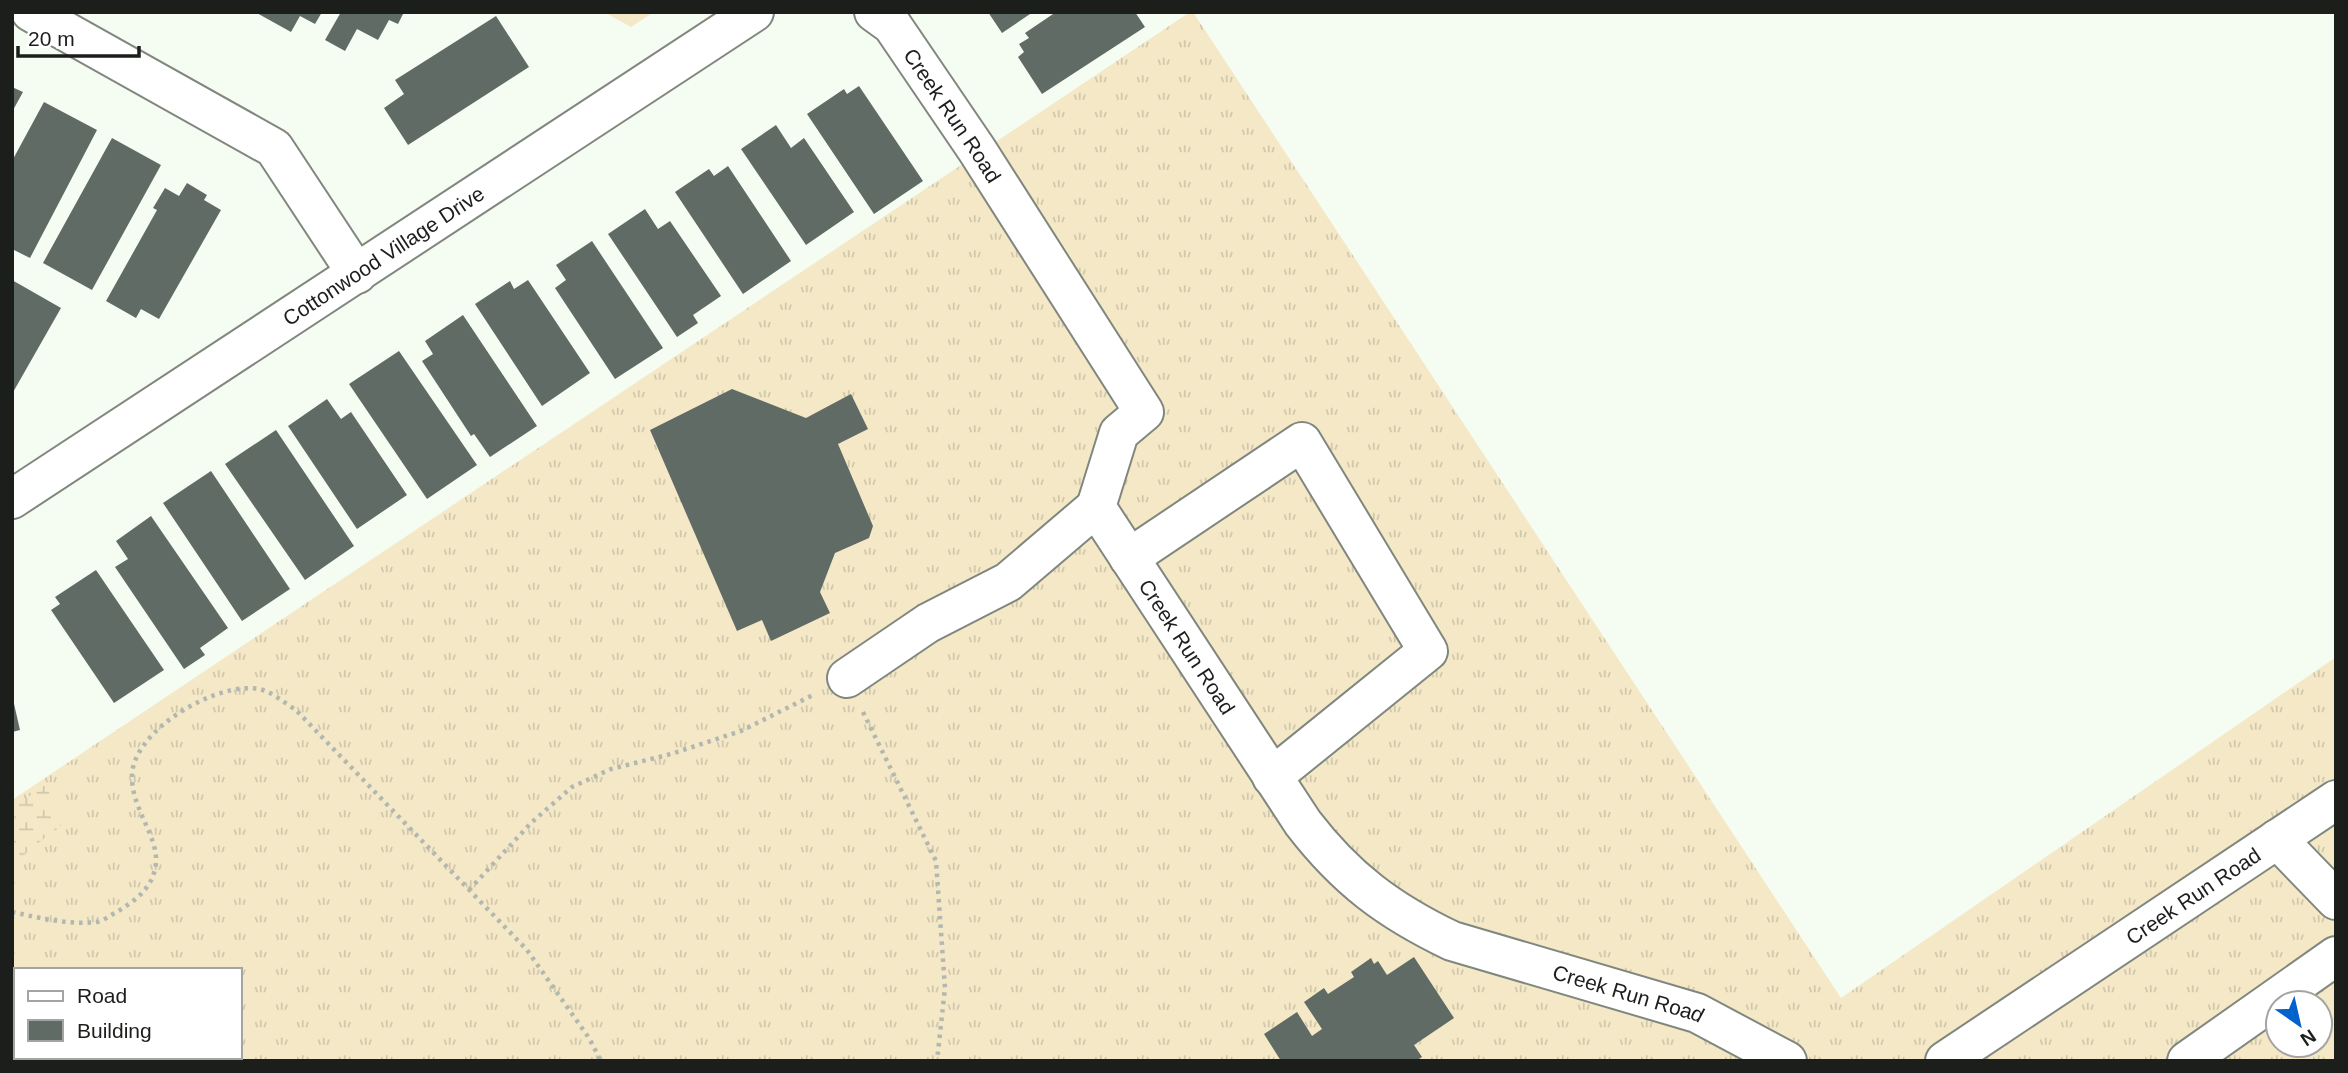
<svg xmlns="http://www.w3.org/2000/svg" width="2348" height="1073" viewBox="0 0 2348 1073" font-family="Helvetica,sans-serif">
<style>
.grass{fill:url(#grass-tufts);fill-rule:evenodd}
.wetland{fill:url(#wetland-marsh)}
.building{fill:#606b65}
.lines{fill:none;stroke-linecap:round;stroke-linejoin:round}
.minor-casing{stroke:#80877e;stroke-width:42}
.path{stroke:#b2b8b0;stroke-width:4.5;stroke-dasharray:3.5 5;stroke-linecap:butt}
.minor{stroke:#fff;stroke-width:38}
.labels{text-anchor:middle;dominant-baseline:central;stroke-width:5;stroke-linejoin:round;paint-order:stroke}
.street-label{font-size:21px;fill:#1b1e1a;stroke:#fff}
</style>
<defs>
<pattern id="grass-tufts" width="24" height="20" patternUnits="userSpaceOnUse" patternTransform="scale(1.75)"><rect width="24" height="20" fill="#f4e8c7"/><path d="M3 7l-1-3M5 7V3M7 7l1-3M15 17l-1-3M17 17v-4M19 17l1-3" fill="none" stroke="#d1c7aa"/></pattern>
<pattern id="wetland-marsh" width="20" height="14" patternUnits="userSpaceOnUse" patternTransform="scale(1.75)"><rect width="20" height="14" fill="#f4e8c7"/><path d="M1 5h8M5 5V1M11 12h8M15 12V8" fill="none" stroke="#d1c7aa"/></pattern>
</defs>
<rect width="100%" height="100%" fill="#f5fcf2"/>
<path class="grass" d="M604,12H654L631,27Z
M1190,12H1193L1841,998L2336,657V1061H12V800ZM16,970H240V1057H16ZM2278,1003H2320V1045H2278Z"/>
<path class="wetland" d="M45,785L52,798L61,826L30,849L12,868V808Z"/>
<path class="building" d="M255,12H322L315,24L300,16L291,32Z
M341,12H404L398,24L389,20L378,40L357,29L345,51L325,40Z
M988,12H1033L1002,33Z
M1056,12H1135L1145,27L1042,94L1018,57L1024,52L1019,44L1029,38L1025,33Z
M496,16L529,67L408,145L384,108L404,94L395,80Z
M859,86L923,181L874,214L807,114L844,89L847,94Z
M12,87L23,92L12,112Z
M44,102L97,130L30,258L12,249V161Z
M776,125L791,148L804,138L854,212L806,245L741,149Z
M112,138L161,165L92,290L43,263Z
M728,166L791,261L743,294L675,192L709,169L714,176Z
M187,183L207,195L204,200L221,210L159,319L141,309L136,318L106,301L157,210L153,208L165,188L179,196Z
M645,209L658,229L670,221L721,296L693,315L698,323L677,337L608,234Z
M592,241L663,348L615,379L555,288L566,280L556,265Z
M12,280L61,308L12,394Z
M528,280L590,373L542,406L475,304L510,281L514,289Z
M463,315L537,426L490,457L474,434L471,436L422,361L433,354L425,341Z
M399,351L477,465L427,499L349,384Z
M732,389L806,418L851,394L868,429L838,444L873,526L869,538L835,553L820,592L830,613L771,641L762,620L737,631L650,430Z
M327,399L341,419L351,412L407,495L357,529L288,426Z
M276,430L354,546L305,580L225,464Z
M211,471L290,589L242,621L163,503Z
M151,516L228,628L200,648L205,655L184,669L115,567L128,559L116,541Z
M96,570L164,670L114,703L51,610L60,604L55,597Z
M12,695L20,730L12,732Z
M1414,957L1454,1018L1414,1045L1422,1057L1416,1061H1281L1264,1034L1297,1012L1312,1036L1322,1029L1304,1002L1324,988L1328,994L1354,977L1351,972L1371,958L1374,964L1378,961L1387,975Z"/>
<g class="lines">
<defs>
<g id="minor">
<path d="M31,12L274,148L357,274"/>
<path id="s1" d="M874,12L892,25L977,150L1144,412L1119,433L1096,507L1303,823C1346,879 1389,911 1452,941L1697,1013L1787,1061"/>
<path id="s2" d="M12,499L754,12"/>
<path d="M1129,558L1302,442L1428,651L1272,777"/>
<path d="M847,678L928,623L1008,582L1096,507"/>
<path d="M2277,839L2336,900"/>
<path id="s3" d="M1945,1061L2336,800"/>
<path d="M2187,1061L2336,956"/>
</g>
</defs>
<use href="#minor" class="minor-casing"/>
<path class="path" d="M863,712L936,861L945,988L937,1061
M469,890L531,823L572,787L611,769L671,754L741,731L813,695
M12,912C40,918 68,925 97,922C103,921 109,916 115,913C135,901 155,887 156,861C157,834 131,808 132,775C134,729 218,681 259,689C271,691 286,704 296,710L527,950L589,1038L601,1061"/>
<use href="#minor" class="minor"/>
</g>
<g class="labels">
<g class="street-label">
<text stroke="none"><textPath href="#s1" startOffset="131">Creek Run Road</textPath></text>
<text stroke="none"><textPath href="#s2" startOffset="444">Cottonwood Village Drive</textPath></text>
<text stroke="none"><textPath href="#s1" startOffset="761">Creek Run Road</textPath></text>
<text stroke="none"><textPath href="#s3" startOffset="298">Creek Run Road</textPath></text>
<text stroke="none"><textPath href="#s1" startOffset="1348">Creek Run Road</textPath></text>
</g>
</g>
<rect width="2348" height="1073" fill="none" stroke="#1b1e1a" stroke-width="28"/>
<rect x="14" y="968" width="228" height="91" fill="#ffffff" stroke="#a4a5a3" stroke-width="2"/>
<rect x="28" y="991" width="35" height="10" fill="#ffffff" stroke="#a4a5a3" stroke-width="2"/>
<text x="77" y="1003" font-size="21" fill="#1b1e1a">Road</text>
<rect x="28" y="1020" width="35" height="21" fill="#606b65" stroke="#a4a5a3" stroke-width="2"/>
<text x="77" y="1038" font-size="21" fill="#1b1e1a">Building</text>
<g transform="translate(2299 1024) rotate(146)"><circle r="33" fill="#ffffff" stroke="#a4a5a3" stroke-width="2"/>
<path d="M0-5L12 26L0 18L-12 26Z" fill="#0062ca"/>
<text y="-10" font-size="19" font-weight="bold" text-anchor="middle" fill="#1b1e1a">N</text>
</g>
<path d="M18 46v10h121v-10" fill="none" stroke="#1b1e1a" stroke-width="3.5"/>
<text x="28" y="46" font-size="21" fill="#1b1e1a" stroke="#ffffff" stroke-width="5" paint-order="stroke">20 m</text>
</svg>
